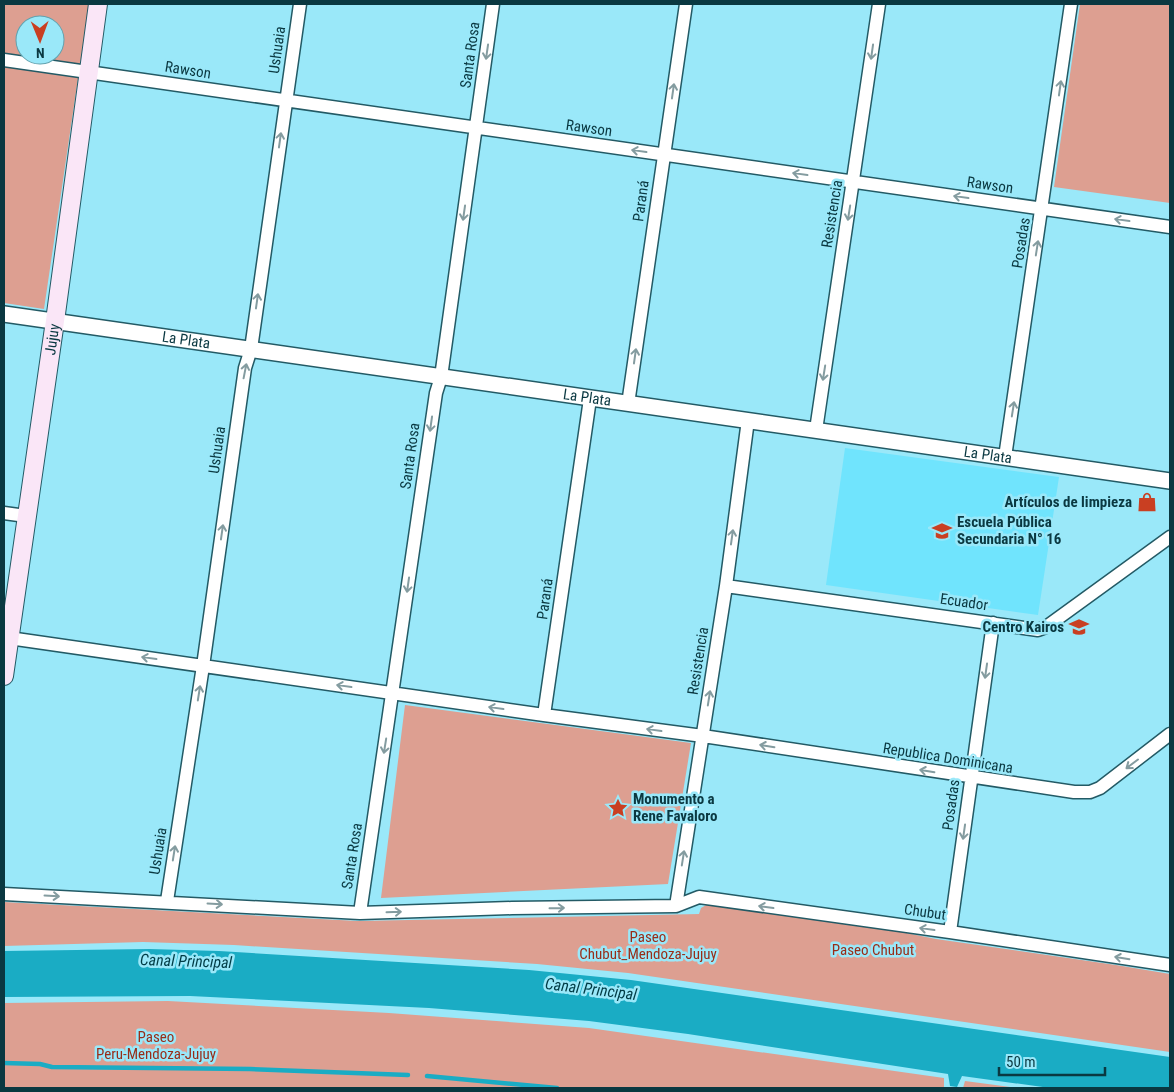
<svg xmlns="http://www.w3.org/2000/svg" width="1174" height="1092" viewBox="0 0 1174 1092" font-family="'Roboto Condensed',sans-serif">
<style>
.built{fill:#70e4fd}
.green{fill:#dd9f91;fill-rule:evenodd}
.water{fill:#1aacc4}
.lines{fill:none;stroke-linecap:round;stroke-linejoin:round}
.stream{stroke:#1aacc4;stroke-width:4.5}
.minor-casing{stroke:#235a65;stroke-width:15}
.tertiary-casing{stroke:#235a65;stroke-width:18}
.secondary-casing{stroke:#235a65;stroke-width:20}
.minor{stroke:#fff;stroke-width:12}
.tertiary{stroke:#fff;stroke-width:15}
.secondary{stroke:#fae6f7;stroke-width:18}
.oneway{stroke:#849ca0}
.labels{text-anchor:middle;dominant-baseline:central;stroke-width:5;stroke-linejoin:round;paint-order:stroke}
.street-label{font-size:15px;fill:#0a3841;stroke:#9ae8f9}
.poi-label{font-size:15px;font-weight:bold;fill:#0a3841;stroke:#9ae8f9;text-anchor:end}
.park-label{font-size:15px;fill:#982d18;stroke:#9ae8f9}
.water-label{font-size:16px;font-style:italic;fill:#003b45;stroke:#9ae8f9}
</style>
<rect width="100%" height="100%" fill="#9ae8f9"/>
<path class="built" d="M845,448L1059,477L1038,615L826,585Z"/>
<path class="green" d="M4,4H89L44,309L4,303ZM25,25H55V55H25Z
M1080,4H1170V203L1054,187Z
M405,705L691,743L668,884L381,898Z
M4,902L358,921L699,914L701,908L708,904L821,921L877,927L936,939L1116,965L1170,974V1052L628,973L537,964L234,945L143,942L4,946Z
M168,1001L389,1013L589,1028L944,1078V1088H4V1003Z
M965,1081L1018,1088H963Z"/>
<path class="water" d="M149,949L219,951L529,970L631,980L1170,1057V1088H1050L962,1076L957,1087L950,1086L948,1074L688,1034L589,1021L429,1008L190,996L4,997V951Z"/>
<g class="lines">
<path class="stream" d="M4,1063L40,1064L52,1067L250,1069L408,1075
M427,1076L557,1088"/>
<defs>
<path id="minor" d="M4,60L1170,227
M628,404L686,4
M816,430L879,4
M1005,457L1071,4
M4,513L26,516
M726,586L1038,630L1046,627L1170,537
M9,638L544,715L703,736L1074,792H1090L1100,788L1170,734
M544,715L590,399
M4,894L360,913L512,908L676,906L699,897L950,932L1170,965
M167,901L203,666L245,368L251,349L300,4
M676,906L726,586L748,420
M360,913L436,393L441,377L493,4
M950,932L993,623"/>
<g id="tertiary">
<path id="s1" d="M4,314L1170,481"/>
</g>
<g id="secondary">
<path id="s2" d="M4,676L55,321L98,4"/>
</g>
</defs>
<use href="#minor" class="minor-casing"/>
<use href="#tertiary" class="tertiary-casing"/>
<use href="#secondary" class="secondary-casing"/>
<use href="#minor" class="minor"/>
<use href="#tertiary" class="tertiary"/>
<use href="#secondary" class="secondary"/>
</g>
<defs><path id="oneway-shaft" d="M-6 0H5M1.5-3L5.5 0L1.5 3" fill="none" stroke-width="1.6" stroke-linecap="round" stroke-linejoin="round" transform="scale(1.25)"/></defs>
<g class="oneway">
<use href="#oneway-shaft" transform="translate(487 52) rotate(98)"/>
<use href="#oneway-shaft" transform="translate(872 52) rotate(98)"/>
<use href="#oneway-shaft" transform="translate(1060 88) rotate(-82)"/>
<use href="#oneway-shaft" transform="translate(673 91) rotate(-82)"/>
<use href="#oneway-shaft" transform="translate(280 140) rotate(-82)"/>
<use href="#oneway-shaft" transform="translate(639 151) rotate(-172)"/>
<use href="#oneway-shaft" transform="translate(800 174) rotate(-172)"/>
<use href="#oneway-shaft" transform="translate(961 197) rotate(-172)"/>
<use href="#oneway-shaft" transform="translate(464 213) rotate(98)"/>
<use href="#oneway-shaft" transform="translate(849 213) rotate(99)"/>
<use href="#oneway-shaft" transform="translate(1122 220) rotate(-172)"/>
<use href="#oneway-shaft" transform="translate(1037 248) rotate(-81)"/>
<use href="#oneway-shaft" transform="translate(257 301) rotate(-82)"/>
<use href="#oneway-shaft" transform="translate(635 356) rotate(-82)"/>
<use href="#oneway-shaft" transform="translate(245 371) rotate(-79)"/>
<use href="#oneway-shaft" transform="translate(824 373) rotate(99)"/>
<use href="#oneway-shaft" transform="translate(1013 409) rotate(-81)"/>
<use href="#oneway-shaft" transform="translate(431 424) rotate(98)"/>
<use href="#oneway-shaft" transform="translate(222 532) rotate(-82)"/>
<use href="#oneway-shaft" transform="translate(732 537) rotate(-82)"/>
<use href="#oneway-shaft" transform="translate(408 585) rotate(98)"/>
<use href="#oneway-shaft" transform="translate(149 658) rotate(-172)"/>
<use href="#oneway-shaft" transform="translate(986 671) rotate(98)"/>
<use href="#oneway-shaft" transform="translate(344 686) rotate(-172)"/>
<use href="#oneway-shaft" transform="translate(199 693) rotate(-81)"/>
<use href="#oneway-shaft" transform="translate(709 698) rotate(-81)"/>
<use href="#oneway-shaft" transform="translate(496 708) rotate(-172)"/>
<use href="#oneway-shaft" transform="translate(654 730) rotate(-172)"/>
<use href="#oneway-shaft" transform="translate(385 746) rotate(99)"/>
<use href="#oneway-shaft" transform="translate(767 746) rotate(-171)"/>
<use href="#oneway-shaft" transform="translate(1132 764) rotate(143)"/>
<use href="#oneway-shaft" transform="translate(927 771) rotate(-171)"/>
<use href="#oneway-shaft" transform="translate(964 832) rotate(98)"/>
<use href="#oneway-shaft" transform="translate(174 853) rotate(-81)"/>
<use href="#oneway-shaft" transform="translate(683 858) rotate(-81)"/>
<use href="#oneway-shaft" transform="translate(52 896) rotate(3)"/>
<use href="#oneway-shaft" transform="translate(215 904) rotate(3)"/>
<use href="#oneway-shaft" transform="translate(766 907) rotate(-172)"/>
<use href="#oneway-shaft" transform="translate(557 908) rotate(-1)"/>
<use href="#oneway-shaft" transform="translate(394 912) rotate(-2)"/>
<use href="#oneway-shaft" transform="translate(927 929) rotate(-172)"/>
<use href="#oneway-shaft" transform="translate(1122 958) rotate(-171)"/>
</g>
<defs>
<symbol id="shop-bare" viewBox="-9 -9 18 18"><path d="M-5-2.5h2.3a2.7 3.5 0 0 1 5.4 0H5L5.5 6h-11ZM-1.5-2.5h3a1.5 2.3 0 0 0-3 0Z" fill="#c93f22" stroke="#9ae8f9" stroke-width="2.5" paint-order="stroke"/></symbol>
<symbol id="school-bare" viewBox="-9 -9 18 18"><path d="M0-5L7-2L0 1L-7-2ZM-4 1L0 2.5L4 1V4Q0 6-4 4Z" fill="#c93f22" stroke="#9ae8f9" stroke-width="2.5" paint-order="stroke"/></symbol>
<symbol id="university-bare" viewBox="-9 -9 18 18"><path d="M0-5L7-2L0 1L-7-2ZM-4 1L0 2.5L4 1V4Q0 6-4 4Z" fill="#c93f22" stroke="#9ae8f9" stroke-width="2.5" paint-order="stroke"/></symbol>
<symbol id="sight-bare" viewBox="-9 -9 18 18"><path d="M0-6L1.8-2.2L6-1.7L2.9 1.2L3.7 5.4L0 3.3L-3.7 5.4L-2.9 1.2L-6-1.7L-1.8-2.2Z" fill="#c93f22" stroke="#9ae8f9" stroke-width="2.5" paint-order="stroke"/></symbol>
</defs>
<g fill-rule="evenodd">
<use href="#shop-bare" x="1133" y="488" width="28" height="28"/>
<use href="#school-bare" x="928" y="517" width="28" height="28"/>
<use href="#university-bare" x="1065" y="613" width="28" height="28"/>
<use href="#sight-bare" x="604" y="794" width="28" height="28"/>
</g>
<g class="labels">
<g class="street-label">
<text transform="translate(277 50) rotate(-82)">Ushuaia</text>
<text transform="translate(470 55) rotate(-82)">Santa Rosa</text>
<text transform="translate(188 70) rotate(9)">Rawson</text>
<text transform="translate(589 128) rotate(8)">Rawson</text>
<text transform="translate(990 185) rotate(8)">Rawson</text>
<text transform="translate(641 201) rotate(-82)">Paraná</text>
<text transform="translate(832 214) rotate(-81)">Resistencia</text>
<text transform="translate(1021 243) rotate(-81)">Posadas</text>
<text stroke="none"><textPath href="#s2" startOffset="340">Jujuy</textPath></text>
<text stroke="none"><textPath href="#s1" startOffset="184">La Plata</textPath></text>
<text stroke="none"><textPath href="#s1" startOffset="589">La Plata</textPath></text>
<text transform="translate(217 450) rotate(-82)">Ushuaia</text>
<text stroke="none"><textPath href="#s1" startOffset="994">La Plata</textPath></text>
<text transform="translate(410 456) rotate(-82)">Santa Rosa</text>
<text transform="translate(545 599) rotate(-82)">Paraná</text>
<text transform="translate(964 602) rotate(8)">Ecuador</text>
<text transform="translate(698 661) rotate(-81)">Resistencia</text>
<text transform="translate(948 758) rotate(9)">Republica Dominicana</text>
<text transform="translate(951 805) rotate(-82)">Posadas</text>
<text transform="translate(158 851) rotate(-81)">Ushuaia</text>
<text transform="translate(352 856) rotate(-81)">Santa Rosa</text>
<text transform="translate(925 912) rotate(8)">Chubut</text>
</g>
<g class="poi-label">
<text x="1132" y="502">Artículos de limpieza</text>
<text x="957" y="522" text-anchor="start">Escuela Pública<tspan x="957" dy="17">Secundaria N° 16</tspan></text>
<text x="1064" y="627">Centro Kairos</text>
<text x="633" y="799" text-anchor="start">Monumento a<tspan x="633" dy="17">Rene Favaloro</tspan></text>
</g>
<g class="park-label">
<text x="648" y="937">Paseo<tspan x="648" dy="17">Chubut_Mendoza-Jujuy</tspan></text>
<text x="873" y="950">Paseo Chubut</text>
<text x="156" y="1037">Paseo<tspan x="156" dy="17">Peru-Mendoza-Jujuy</tspan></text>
</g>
<g class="water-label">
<text transform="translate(186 961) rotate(2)">Canal Principal</text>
<text transform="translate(591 989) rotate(7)">Canal Principal</text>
</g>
</g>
<rect width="1174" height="1092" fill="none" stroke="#0a3841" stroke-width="10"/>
<g transform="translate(40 40) rotate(179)"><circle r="24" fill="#9ae8f9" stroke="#60a2af"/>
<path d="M0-4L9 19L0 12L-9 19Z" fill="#c93f22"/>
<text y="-8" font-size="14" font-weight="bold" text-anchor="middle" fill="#0a3841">N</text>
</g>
<path d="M999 1067v8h106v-8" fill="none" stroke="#0a3841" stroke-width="2.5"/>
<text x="1006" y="1067" font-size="15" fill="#0a3841" stroke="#9ae8f9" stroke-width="4" paint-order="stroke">50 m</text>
</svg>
